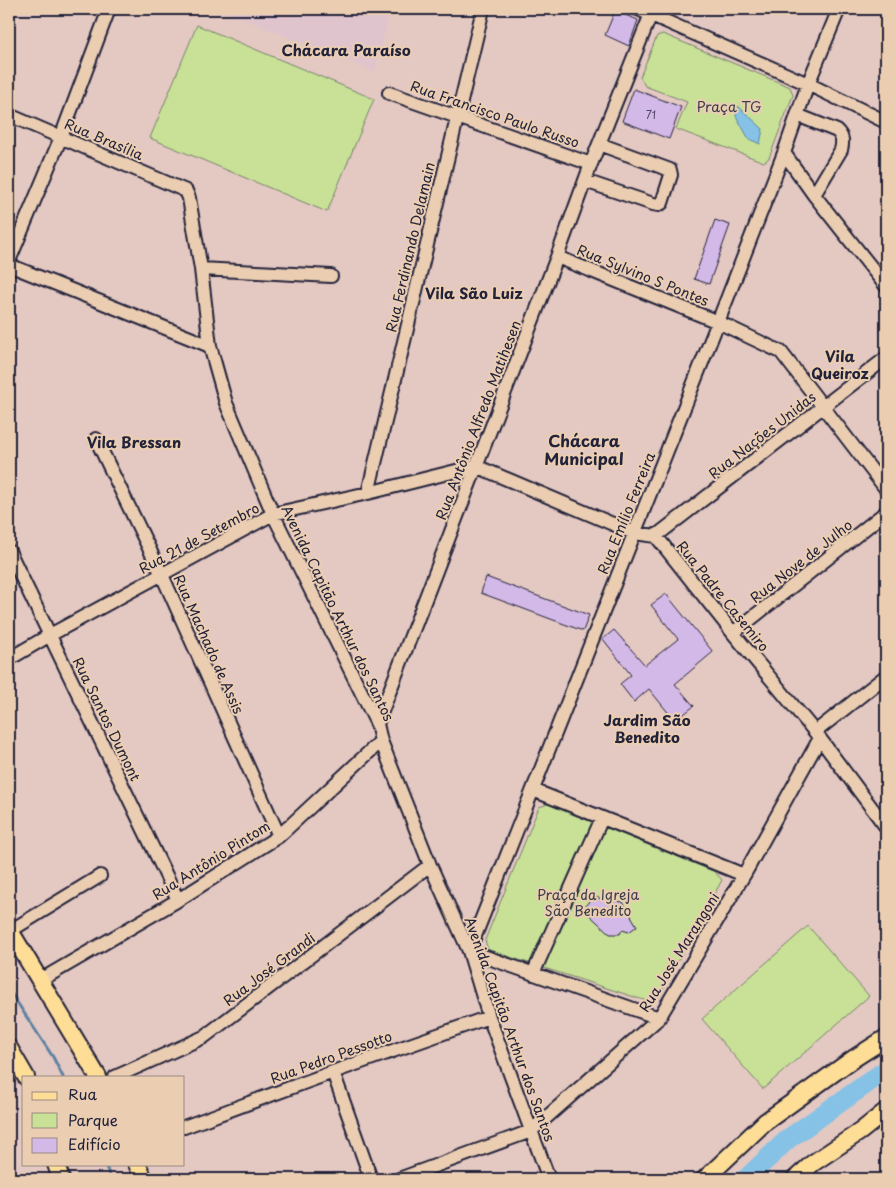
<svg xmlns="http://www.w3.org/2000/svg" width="895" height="1188" viewBox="0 0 895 1188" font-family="'Playpen Sans',sans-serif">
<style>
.built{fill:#dfc4cd}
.green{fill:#c8e197;stroke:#758269}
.water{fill:#86c2e6;stroke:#5e82a2}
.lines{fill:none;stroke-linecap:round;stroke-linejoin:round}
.stream{stroke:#5e82a2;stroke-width:3}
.river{stroke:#86c2e6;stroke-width:20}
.building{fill:#d3b9e8;stroke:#22223b}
.minor-casing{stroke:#22223b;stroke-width:16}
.major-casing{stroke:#22223b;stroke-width:20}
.minor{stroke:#ebceb2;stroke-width:12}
.major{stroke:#fedd96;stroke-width:16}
.labels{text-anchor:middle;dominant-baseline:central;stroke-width:4;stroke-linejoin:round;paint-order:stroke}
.number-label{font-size:11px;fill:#4e4866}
.park-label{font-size:14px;fill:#3b3f49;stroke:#ebceb2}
.street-label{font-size:14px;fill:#22223b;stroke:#ebceb2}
.neighbourhood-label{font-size:15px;font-weight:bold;fill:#22223b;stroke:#ebceb2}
.quarter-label{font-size:16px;font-weight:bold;fill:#22223b;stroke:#ebceb2}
</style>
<rect width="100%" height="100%" fill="#e4c8c2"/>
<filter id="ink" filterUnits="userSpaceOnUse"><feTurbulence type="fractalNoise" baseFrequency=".02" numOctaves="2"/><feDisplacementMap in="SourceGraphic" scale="10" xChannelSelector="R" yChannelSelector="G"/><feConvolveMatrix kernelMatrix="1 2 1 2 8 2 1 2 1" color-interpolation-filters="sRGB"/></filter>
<g filter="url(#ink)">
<path class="built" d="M220,9H391L374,72Z"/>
<path class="green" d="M197,25L374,99L327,212L150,138Z
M663,34L790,87L793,95L769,158L764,162L676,129L687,102L645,86L640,77L657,36Z
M548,804L715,872L722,880L659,996L650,1002L488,950L485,940L539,807Z
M808,926L869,996L763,1089L702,1019Z"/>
<path class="water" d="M738,106L763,129L760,144L749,139L736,116Z"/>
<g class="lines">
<path class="stream" d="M9,990L53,1057L63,1077
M105,1164L111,1179"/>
<path class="river" d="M746,1179L788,1139L886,1070"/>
</g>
<path class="building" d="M615,11L638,20L629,46L605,35Z
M634,89L681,107L669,139L622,121Z
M715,220L730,225L709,284L694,279Z
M486,577L589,615L583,631L481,593Z
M666,594L713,652L675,684L694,706L675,721L649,689L634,702L620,684L631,675L603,639L614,630L645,665L678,639L651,605Z
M592,897L623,902L637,926L629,932L622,930L620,934H610L583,909Z"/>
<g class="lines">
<defs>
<path id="minor" d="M638,9L808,84L886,122
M389,93L591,164
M9,115L186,191L189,198L201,269L210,346L226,403L273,514L377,724L381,741L430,865L469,951L489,1017L549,1179
M797,115L837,131C843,137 843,142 841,150L814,195
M784,153L814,195L886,286
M585,181L653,204L658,205L662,203L671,175L670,170L599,144
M557,257L718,322L781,352L886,489
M9,261L61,137L109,9
M9,265L210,346
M201,269L331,276
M96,439L162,575L279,836
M368,493L483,9
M656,536L886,358
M9,551L178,900
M733,633L886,512
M9,659L50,635L273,514L368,493L476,466L634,533L656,536L733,633L815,732L886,827
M377,724L557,257L591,164L653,9
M815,732L886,676
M533,790L744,875
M10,931L100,876
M533,974L602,818
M39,981L178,900L279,836L381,741
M659,1018L469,951L718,322L784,153L808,84L839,9
M333,1072L371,1179
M115,1077L204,1037L430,865
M184,1127L333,1072L489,1017
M399,1179L531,1131L659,1018L744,875L820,738"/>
<path id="major" d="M9,929L98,1077
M9,1048L26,1077
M56,1164L61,1179
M137,1164L144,1179
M705,1179L765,1122L853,1059L886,1038
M795,1179L813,1163L861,1131L886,1111"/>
</defs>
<use href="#minor" class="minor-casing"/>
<use href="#major" class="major-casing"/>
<use href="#minor" class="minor"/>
<use href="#major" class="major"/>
</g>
</g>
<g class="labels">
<g class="number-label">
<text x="651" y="114">71</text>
</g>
<g class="park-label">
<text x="729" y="106">Praça TG</text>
<text x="588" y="894">Praça da Igreja<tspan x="588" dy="16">São Benedito</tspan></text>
</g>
<g class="street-label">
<text transform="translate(495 114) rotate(19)">Rua Francisco Paulo Russo</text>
<text transform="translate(104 139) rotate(23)">Rua Brasília</text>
<text transform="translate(410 247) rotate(-77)">Rua Ferdinando Delamain</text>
<text transform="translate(643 275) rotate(22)">Rua Sylvino S Pontes</text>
<text transform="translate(478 420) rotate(-69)">Rua Antônio Alfredo Matihesen</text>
<text transform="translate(762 435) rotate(-38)">Rua Nações Unidas</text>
<text transform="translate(626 513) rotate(-68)">Rua Emílio Ferreira</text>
<text transform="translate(199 538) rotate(-28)">Rua 21 de Setembro</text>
<text transform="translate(801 561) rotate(-38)">Rua Nove de Julho</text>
<text transform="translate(723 596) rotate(51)">Rua Padre Casemiro</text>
<text transform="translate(338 613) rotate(64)">Avenida Capitão Arthur dos Santos</text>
<text transform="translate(209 644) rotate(66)">Rua Machado de Assis</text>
<text transform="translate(107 719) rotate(64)">Rua Santos Dumont</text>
<text transform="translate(211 860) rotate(-32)">Rua Antônio Pintom</text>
<text transform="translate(679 952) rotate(-58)">Rua José Marangoni</text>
<text transform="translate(269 969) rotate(-37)">Rua José Grandi</text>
<text transform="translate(510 1029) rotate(70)">Avenida Capitão Arthur dos Santos</text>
<text transform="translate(331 1057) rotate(-20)">Rua Pedro Pessotto</text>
</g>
<g class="neighbourhood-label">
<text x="346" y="49">Chácara Paraíso</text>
<text x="474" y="292">Vila São Luiz</text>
<text x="840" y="355">Vila<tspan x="840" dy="17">Queiroz</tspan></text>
<text x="134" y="441">Vila Bressan</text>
<text x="647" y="719">Jardim São<tspan x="647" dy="17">Benedito</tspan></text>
</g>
<g class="quarter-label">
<text x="584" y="440">Chácara<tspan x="584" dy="18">Municipal</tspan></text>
</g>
</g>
<rect width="895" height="1188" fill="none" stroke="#ebceb2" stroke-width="30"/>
<rect x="15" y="15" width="865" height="1158" fill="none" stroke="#22223b" stroke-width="2" filter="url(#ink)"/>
<rect x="22" y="1076" width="162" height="90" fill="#ebceb2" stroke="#9b8982"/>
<rect x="32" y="1092" width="25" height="8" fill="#fedd96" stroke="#9b8982"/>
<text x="68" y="1100" font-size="15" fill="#22223b">Rua</text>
<rect x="32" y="1113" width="25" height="15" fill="#c8e197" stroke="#9b8982"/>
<text x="68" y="1126" font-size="15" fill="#22223b">Parque</text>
<rect x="32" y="1138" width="25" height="15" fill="#d3b9e8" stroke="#9b8982"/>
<text x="68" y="1150" font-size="15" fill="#22223b">Edifício</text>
</svg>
